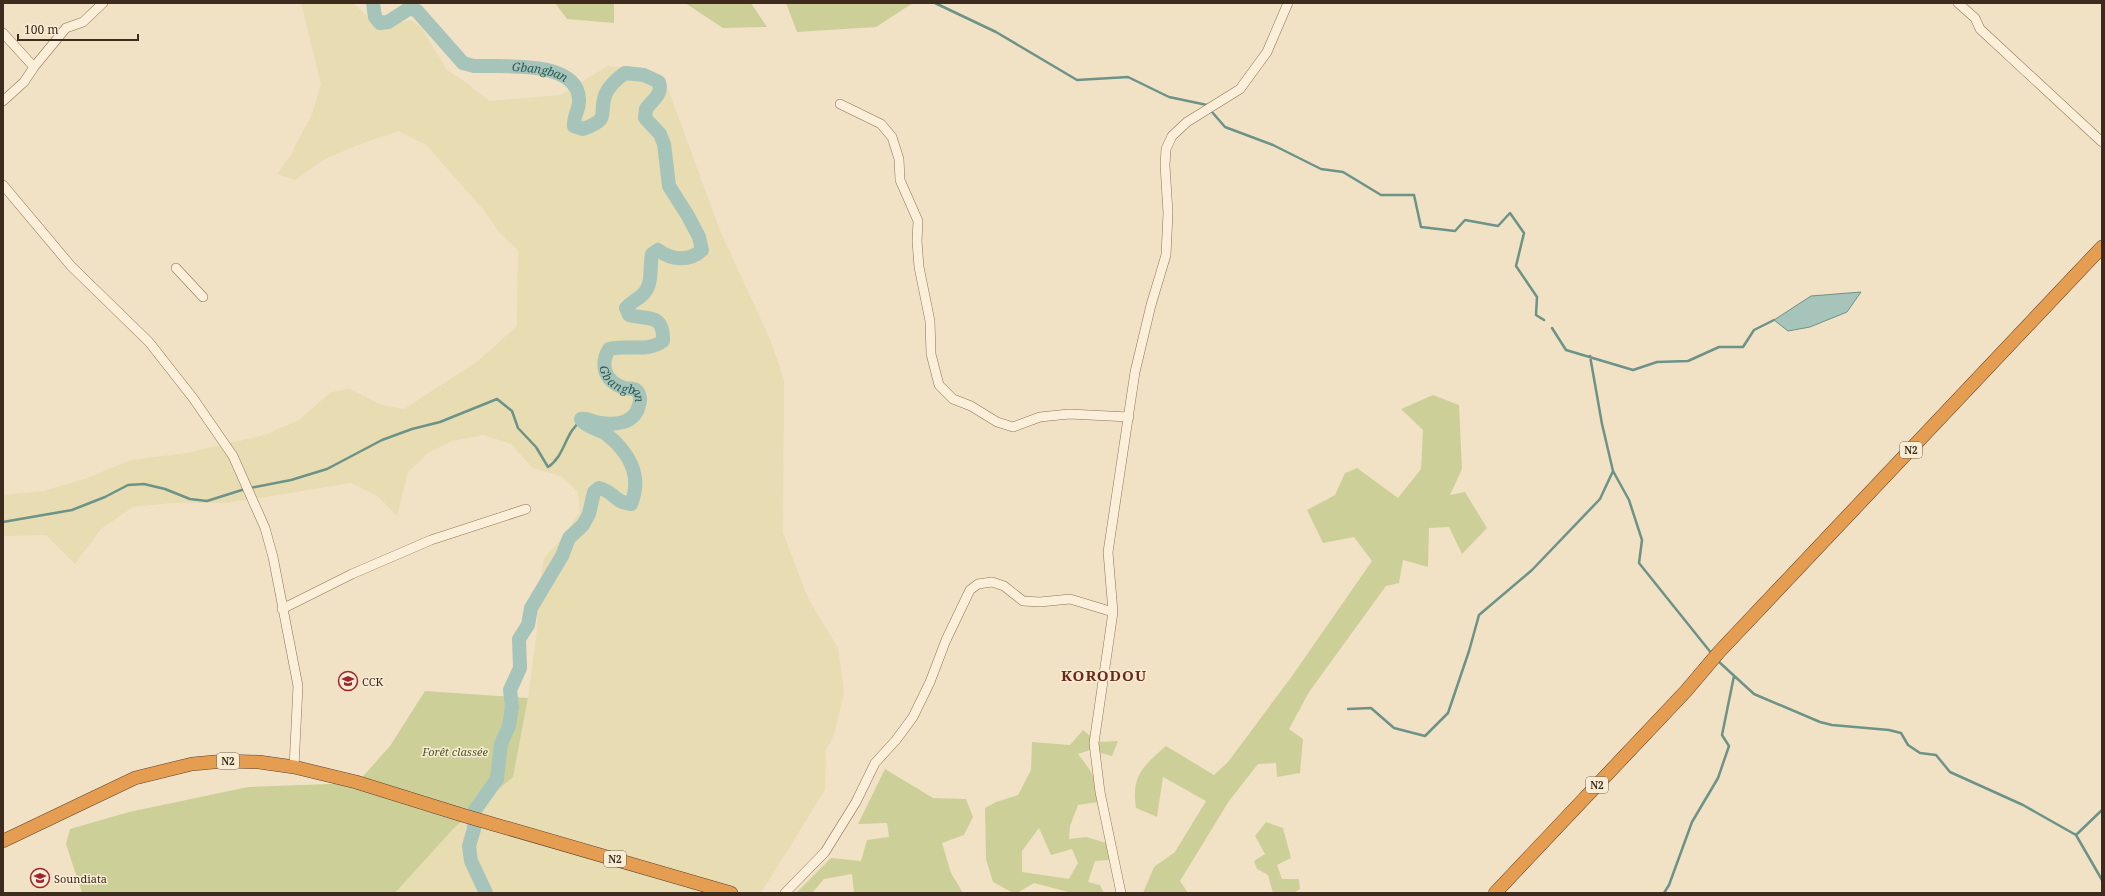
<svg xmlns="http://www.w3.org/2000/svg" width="2105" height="896" viewBox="0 0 2105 896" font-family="'Noto Serif',serif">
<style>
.farmland{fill:#e7dcb2}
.green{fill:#ccd098;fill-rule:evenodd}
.water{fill:#a7c4ba;stroke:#6c9388}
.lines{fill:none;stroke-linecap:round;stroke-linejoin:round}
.stream{stroke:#6c9388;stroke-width:2.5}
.river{stroke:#a7c4ba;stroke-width:14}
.minor-casing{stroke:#8d7359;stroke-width:10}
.highway-casing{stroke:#5b412e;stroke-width:14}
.minor{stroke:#fbefd9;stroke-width:9}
.highway{stroke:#e59d51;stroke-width:13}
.labels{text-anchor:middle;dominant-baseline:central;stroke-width:3;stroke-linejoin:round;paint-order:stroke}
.shield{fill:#f8ecd5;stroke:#756655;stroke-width:1}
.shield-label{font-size:10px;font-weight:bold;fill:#3d2c1e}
.poi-label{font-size:11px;fill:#3d2c1e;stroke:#f8ecd5;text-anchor:start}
.park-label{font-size:11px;font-style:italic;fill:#4f5a24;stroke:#f8ecd5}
.water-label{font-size:12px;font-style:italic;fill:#2d5d58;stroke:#f8ecd5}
.district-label{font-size:15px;font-weight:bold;letter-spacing:1px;fill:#6c281b;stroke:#f8ecd5}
</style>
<rect width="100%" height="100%" fill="#f1e2c5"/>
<path class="farmland" d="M301,3H353L376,24L386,26L411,20L421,27L447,70L467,83L489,101L560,95L608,66L644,69L665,81L721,233L770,339L784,380L783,533L808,598L838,648L844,693L834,735L826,751L825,790L761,893H395L454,828L513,777L528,698L537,630L538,594L544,558L564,536L580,511L578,492L561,476L533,468L511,444L483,435L452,441L428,453L408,472L397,516L379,497L351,483L227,503H173L133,507L101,529L75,564L46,535L3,536V495L43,491L85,479L131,460L186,453L265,435L299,420L331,392L349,389L382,405L404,409L478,361L517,326L518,250L499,232L482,208L426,145L399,131L358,145L325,159L295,180L277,174L290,156L312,114L321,84Z"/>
<path class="green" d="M555,3H614V23L567,19Z
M685,3H751L767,27L723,28Z
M786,3H913L876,27L797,32Z
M1433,395L1459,405L1462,469L1450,495L1465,492L1487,528L1462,554L1449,527L1429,528L1428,567L1403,560L1399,583L1386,586L1309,692L1289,729L1303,739L1300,773L1277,777L1276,763L1258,764L1229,801L1180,881L1188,893H1143L1154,867L1175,852L1206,801L1163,777L1157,817L1136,808C1131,776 1143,766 1166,746L1214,775L1228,762L1292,676L1372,561L1354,537L1323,543L1307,510L1335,495L1345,473L1357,468L1398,498L1421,469L1423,430L1401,409Z
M425,691L528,698L513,777L454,828L395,893H82L66,844L70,829L129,812L248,787L357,783L390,746Z
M1083,730L1098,742L1118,741L1112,756L1090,750L1078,754C1089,768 1101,783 1098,802L1078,805L1070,826L1069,839L1086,837L1110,844L1109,860L1095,861L1088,882L1100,885L1104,893H1072L1034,883L1017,893H1013L993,882L986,859L985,808L996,802L1018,795L1031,770L1032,742L1070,745ZM1039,828L1051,855L1072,849L1078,863L1069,879L1022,872V851Z
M885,769L933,798L966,799L973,817L964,835L942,843L951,873L963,893H854L852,874L824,879L812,893H796L831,858L861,861L867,840L889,837L887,823L858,824Z
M1266,822L1283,828L1291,858L1277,865L1282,879H1299L1300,889L1294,893H1273L1268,875L1257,869L1254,861L1265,854L1255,836Z"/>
<path class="water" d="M1861,292L1847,312L1810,327L1788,331L1774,320L1811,296Z"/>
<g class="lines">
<path class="stream" d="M935,3L996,32L1077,80L1128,77L1169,97L1207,105
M1212,112L1225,127L1273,145L1321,169L1343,172L1381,195H1414L1421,227L1455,231L1465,220L1498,226L1510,213L1524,233L1516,266L1537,297L1536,315L1544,320
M1552,328L1566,350L1633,370L1657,362L1688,361L1719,347H1743L1754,330L1774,320
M1590,356L1602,424L1613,471L1629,500L1642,540L1639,563L1712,654
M250,488L291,480L327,469L382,440L412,429L440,422L497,399L512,411L518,428L536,447L548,467C565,456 565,432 581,421
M3,522L72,510L105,497L128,485L144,484L165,489L190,499L207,501L245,489
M1718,661L1754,694L1820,722L1832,725L1889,730L1901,733L1908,745L1920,753L1936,755L1950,772L2023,805L2076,835L2102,880
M1348,709L1371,708L1394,728L1425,736L1448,713L1469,651L1479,615L1532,570L1600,499L1613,471
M2076,835L2102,810
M1664,893L1669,885L1692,822L1718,778L1729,746L1722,735L1734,676"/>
<path class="river" id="s1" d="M373,3L375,17L380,23L388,22L410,8L417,11L463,63L474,66C500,67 577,59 579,99C580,109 573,116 574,126L583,129C613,118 597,114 606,93C610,85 618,78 625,73L644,75L659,82C663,95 652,100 646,109L645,118L660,134L664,144L669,186L688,216L699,237L702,250C689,262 671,260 658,250L652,254C649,268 654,286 641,296C635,301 631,302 626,308L629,315C648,320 664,313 663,341C647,353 627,344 609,349C599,366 606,382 624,388C627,389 633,388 636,390C640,393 641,400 639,405C635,424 614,426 596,422C591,421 587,418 581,419C584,426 598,429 605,433C628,451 643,475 631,504C613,502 614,491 599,488L594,492L589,514L583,525L569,538L562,556L531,608L528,625L519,639L520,668L510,690L512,707L509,726L501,744L497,779L475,810L474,829L469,846L471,861L486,893"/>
<defs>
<path id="minor" d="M1958,3L1975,18L1980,29L2102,142
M3,33L34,67
M3,101L24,82L34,67L66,28L83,22L103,3
M840,104L881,124L892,137L899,159L900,180L918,221L917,241L919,267L930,321L931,354L939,385L953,399L971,406L997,422L1013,427L1040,417L1069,414L1129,417
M3,185L71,266L149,342L193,398L233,456L265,528L273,557L298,686L294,767
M176,268L203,297
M282,609L352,574L431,540L526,509
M785,893L825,852L856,802L875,763L896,740L913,717L930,682L946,640L970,590L978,584L992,582L1004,586L1023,601L1040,602L1070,599L1113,612
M1121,893L1100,792L1094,743L1113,612L1108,552L1135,372L1151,305L1166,255L1168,213L1165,165L1166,149L1172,136L1187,122L1240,89L1267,52L1288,3"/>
<path id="highway" d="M3,841L135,778L192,764L225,761L259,762L294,767L356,782L462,815L731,893
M1495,893L1686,691L1719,652L2102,247"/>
</defs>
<use href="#minor" class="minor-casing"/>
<use href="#highway" class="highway-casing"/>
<use href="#minor" class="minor"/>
<use href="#highway" class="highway"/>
</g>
<defs>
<symbol id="school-ring" viewBox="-11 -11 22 22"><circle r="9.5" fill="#f8ecd5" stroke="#a0252c" stroke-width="1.5"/><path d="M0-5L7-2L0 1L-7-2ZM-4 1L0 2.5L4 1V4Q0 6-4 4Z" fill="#a0252c"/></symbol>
</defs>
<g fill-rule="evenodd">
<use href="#school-ring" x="337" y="670" width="22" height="22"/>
<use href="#school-ring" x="29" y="867" width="22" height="22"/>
</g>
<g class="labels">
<g class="shield">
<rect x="1900" y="442" width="22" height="16" rx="3"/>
<rect x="217" y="753" width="22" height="16" rx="3"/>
<rect x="1586" y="777" width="22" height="16" rx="3"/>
<rect x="604" y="851" width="22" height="16" rx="3"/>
</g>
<g class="shield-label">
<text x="1911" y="450">N2</text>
<text x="228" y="761">N2</text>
<text x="1597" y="785">N2</text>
<text x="615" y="859">N2</text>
</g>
<g class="poi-label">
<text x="362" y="681">CCK</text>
<text x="54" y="878">Soundiata</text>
</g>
<g class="park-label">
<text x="455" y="751">Forêt classée</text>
</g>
<g class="water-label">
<text stroke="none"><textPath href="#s1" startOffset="211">Gbangban</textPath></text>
<text stroke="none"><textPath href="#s1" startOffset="879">Gbangban</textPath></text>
</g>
<g class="district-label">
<text x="1104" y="675">KORODOU</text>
</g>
</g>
<rect width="2105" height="896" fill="none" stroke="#3d2c1e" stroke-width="8"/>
<path d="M18 34v6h120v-6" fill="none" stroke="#3d2c1e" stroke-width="2"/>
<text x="24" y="34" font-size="12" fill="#3d2c1e" stroke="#f8ecd5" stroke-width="3" paint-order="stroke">100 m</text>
</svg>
